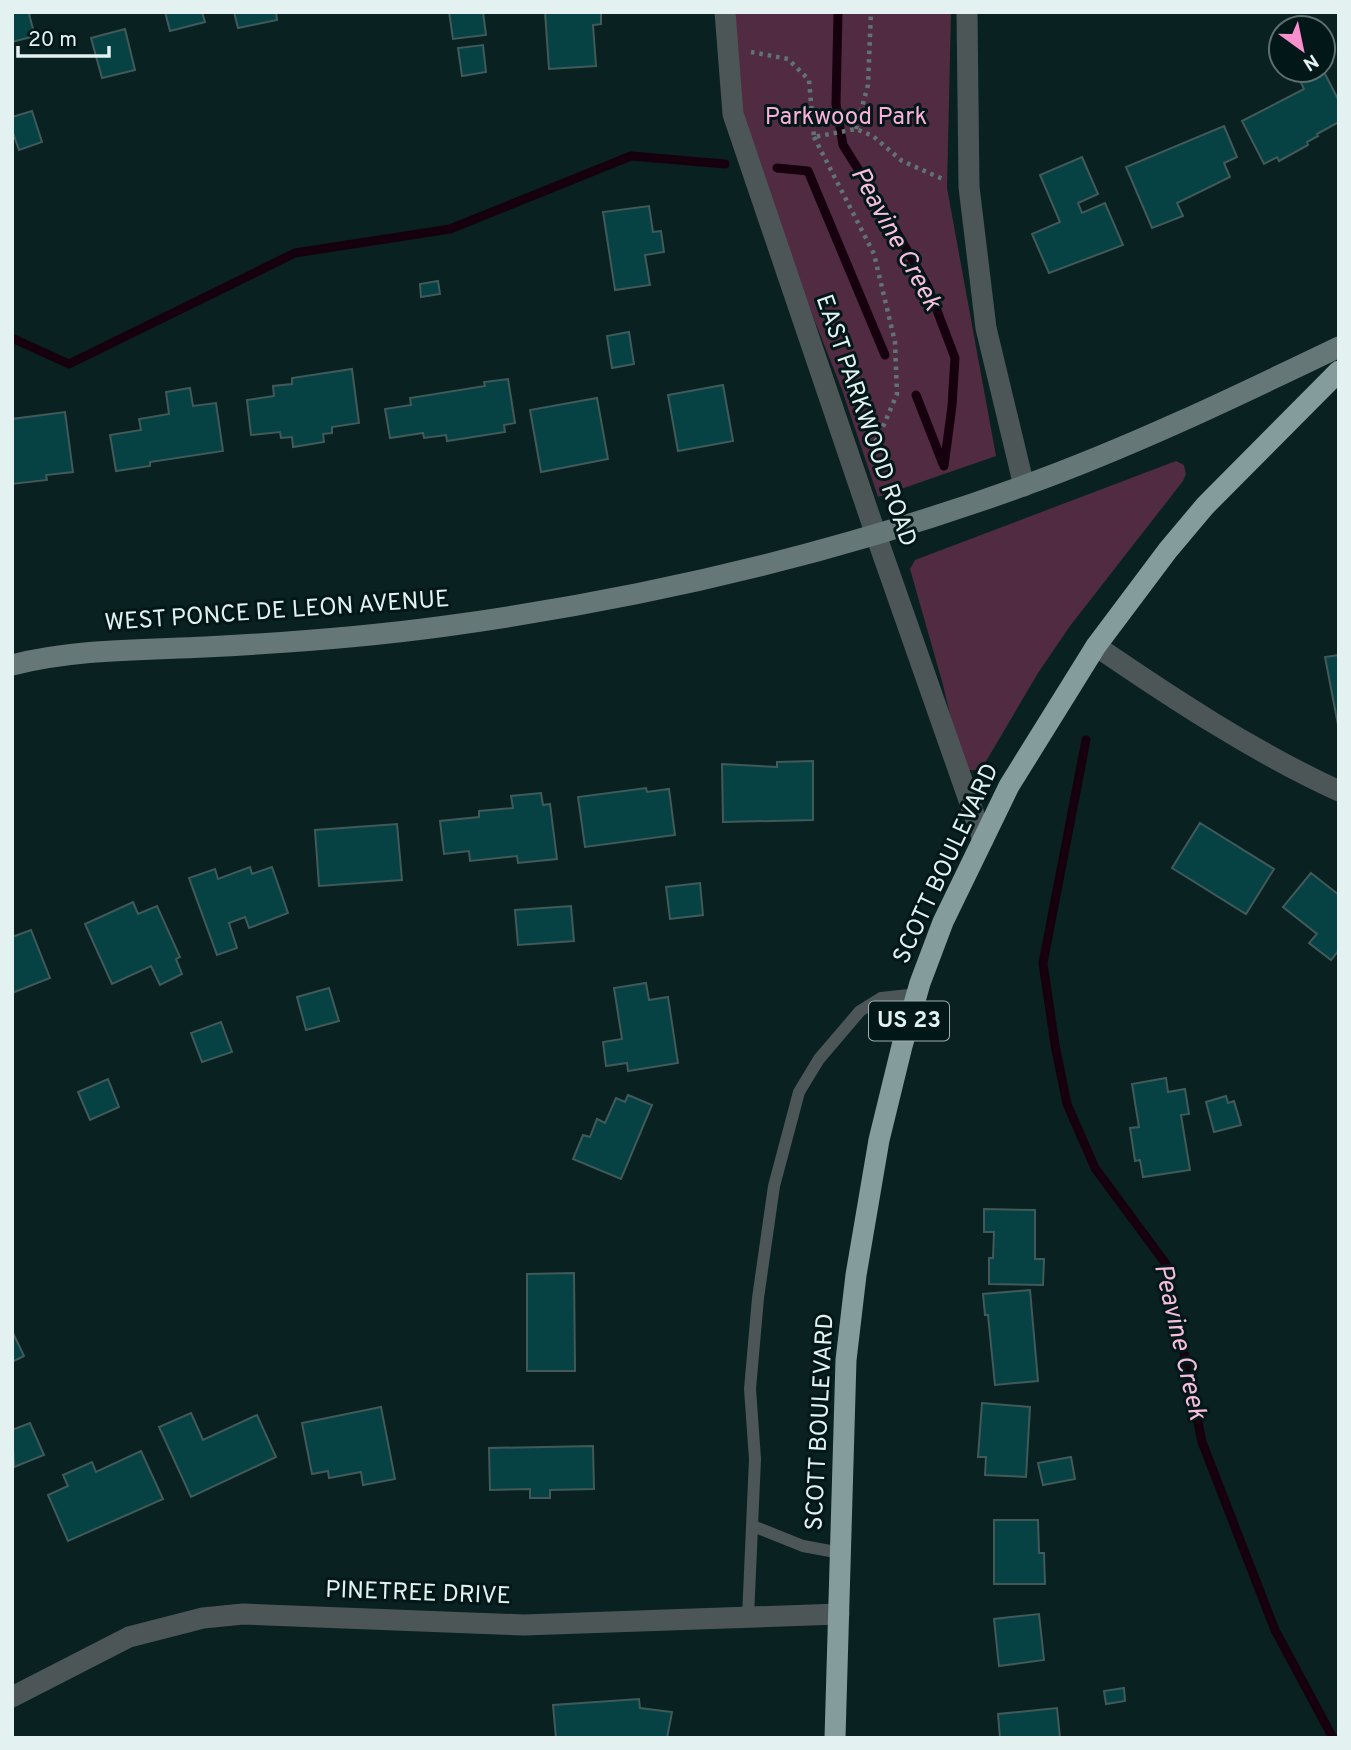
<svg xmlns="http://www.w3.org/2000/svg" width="1351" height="1750" viewBox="0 0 1351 1750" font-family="Overpass,sans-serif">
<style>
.green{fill:#512b42}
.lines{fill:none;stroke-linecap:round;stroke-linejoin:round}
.stream{stroke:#17000d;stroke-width:9}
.building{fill:#064243;stroke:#415959;stroke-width:2}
.path{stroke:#617474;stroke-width:4.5;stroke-dasharray:3.5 5;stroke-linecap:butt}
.service{stroke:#4c5656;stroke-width:12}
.minor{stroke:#4c5656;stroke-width:21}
.secondary{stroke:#677;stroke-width:21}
.trunk{stroke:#849c9c;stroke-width:21}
.labels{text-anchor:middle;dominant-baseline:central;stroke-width:6;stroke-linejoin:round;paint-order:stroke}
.shield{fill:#021718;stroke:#a0b0b0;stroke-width:2}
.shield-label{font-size:23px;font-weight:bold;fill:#e4f1f1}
.park-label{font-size:24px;fill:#fab0da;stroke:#021718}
.street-label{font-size:24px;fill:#e4f1f1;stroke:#021718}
.water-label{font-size:26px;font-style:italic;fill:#f8bdde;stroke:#021718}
</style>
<rect width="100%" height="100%" fill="#092121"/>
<path class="green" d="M726,12H951L947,188L996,456L878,497L842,390L733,114Z
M1176,461L1184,465L1186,474L1183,481L1070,626L1038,673L985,763L977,770H968L961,761L943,685L910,569L915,560Z"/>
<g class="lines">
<path class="stream" d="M838,12L836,104L843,145L887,215L928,287L955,358L952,406L944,466
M777,168L808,171L885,355
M12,338L69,364L295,253L450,229L631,156L725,164
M916,395L943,464
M1086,740L1043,963L1055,1045L1067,1104L1095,1168L1166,1264L1202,1442L1275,1630L1333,1738"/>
</g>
<path class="building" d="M12,12H34L29,14L35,36L12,42Z
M165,12H202L205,22L170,31Z
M234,12H276L277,20L238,28Z
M449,12H483L486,35L453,39Z
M545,12H601V24L593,25L596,66L549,69Z
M125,29L135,70L102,78L91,38Z
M483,45L486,72L462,76L458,48Z
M1295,70H1323L1339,101V122L1317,134L1318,136L1307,142L1308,145L1279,161L1277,157L1264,164L1242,121L1304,89Z
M32,111L42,142L19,150L12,130V117Z
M1224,126L1237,157L1224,163L1230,177L1177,203L1183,216L1152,228L1126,167Z
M1082,157L1098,194L1078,203L1082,213L1105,203L1123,245L1049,273L1032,234L1060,222L1040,175Z
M649,206L653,232L661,231L664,252L645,255L650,285L615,290L603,212Z
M438,281L440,294L421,297L420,284Z
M629,332L634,364L612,368L607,336Z
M352,369L359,423L332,427V433L323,434L324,442L293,447L292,437L281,438L280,432L251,435L247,400L274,396L273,386L292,384V378Z
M508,379L515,423L504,425L505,432L447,441L446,435L424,438L423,433L390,438L385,409L411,405L410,398L485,386L484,382Z
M723,385L733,441L678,451L668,395Z
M190,388L193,406L216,403L223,451L150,462V466L116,471L110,435L141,430L139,419L169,414L166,392Z
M597,398L608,459L541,472L530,410Z
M65,412L73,472L46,475L47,480L12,484V419Z
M1339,655V730L1325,657Z
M813,761V820L723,822L722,764L777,767V762Z
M646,788L647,792L669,789L675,835L585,847L578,797Z
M541,793L543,805L550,804L557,859L518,863L517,856L470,861L469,851L444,854L440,821L479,817V811L513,808L511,796Z
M1200,823L1274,869L1246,914L1172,868Z
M397,824L402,880L319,886L315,830Z
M250,867L252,874L272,867L288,913L249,928L245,917L229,923L237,948L217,955L189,878L215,869L218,879Z
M1311,873L1339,895V950L1331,960L1309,943L1317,934L1283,907Z
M700,883L703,915L670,919L666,887Z
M133,902L138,914L157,906L180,957L176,959L182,974L160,985L151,966L112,984L85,924Z
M571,906L574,941L518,945L515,910Z
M31,930L50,978L12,993V937Z
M646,983L649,1000L668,997L678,1063L628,1071L627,1063L606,1066L603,1042L622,1039L614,988Z
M329,988L339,1021L306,1030L297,997Z
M221,1022L232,1052L202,1062L191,1033Z
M1166,1078L1168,1092L1185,1089L1189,1114L1181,1115L1190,1170L1143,1177L1140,1160L1135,1161L1130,1128L1139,1127L1132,1084Z
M108,1079L119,1107L90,1120L78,1092Z
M628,1095L652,1105L621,1179L573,1159L583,1135L590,1137L597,1119L605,1123L616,1098L625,1102Z
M1226,1096L1228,1103L1234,1101L1241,1125L1214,1132L1206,1102Z
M984,1209L1035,1210V1259H1044L1043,1285L989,1284V1258H993L994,1232H984Z
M574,1273L575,1371H527V1274Z
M1030,1290L1038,1381L995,1385L988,1315H985L983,1294Z
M13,1333L24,1356L12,1362V1334Z
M982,1403L1030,1407L1026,1477L985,1475L986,1457H978Z
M381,1407L395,1479L363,1485L361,1472L329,1478L328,1471L312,1474L302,1423Z
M191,1413L203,1440L257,1415L276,1457L191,1497L159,1427Z
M30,1423L44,1455L14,1467L12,1430Z
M593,1446L594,1489L550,1490V1498H530V1489L490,1490L489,1448Z
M141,1451L163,1499L68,1541L48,1495L68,1486L63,1475L92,1462L96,1472Z
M1071,1457L1075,1479L1043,1485L1038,1463Z
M994,1520H1038L1039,1553H1044L1045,1584H994Z
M1039,1614L1044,1660L999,1666L994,1619Z
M1124,1688L1125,1701L1106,1704L1104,1691Z
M639,1699L640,1708L672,1712L667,1738H556L553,1705Z
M1057,1708L1060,1738H1000L998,1714Z"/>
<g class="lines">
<path class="path" d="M751,52L788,59L809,80L814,137L856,129L873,136L902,161L945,180
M856,129L868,85L871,12
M814,137L874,254L895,342L897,394L879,436L873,445"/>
<path class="service" d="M753,1526L803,1546L841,1553
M748,1617L755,1459L750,1389L758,1298L774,1186L799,1092L819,1059L860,1011L881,998L918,994"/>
<path class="minor" d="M725,12L733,114L876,535L983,840
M967,12L969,187L986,328L1024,486
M1096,646C1172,698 1254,752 1339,791
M12,1697L129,1637L203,1618L243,1614L524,1625L839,1614"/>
<path class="secondary" d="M12,665C75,649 140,650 205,647C285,643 366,637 446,626C642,599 836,554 1023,486C1131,447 1235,397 1339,347"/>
<path class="trunk" d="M835,1738L846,1360L856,1275L879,1140L902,1046L920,983L943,922L1009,786L1096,646L1168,550L1205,506L1339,371"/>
</g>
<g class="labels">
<rect class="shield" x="869" y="1001.5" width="80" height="39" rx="5"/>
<g class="shield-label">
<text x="909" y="1021">US 23</text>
</g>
<g class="park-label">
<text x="846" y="118">Parkwood Park</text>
</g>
<g class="street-label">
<text transform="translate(865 421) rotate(71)">EAST PARKWOOD ROAD</text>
<text transform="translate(277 612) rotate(-4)">WEST PONCE DE LEON AVENUE</text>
<text transform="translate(947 864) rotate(-65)">SCOTT BOULEVARD</text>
<text transform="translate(821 1422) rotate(-87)">SCOTT BOULEVARD</text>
<text transform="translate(418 1594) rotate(2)">PINETREE DRIVE</text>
</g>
<g class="water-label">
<text transform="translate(895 239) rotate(61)">Peavine Creek</text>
<text transform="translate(1179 1342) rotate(77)">Peavine Creek</text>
</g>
</g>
<rect width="1351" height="1750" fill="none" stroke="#e4f1f1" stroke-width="28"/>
<g transform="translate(1302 49) rotate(147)"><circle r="33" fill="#021718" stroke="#5c6e6f" stroke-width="2"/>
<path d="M0-5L12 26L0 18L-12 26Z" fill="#f790cd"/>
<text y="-10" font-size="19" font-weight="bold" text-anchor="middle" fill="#e4f1f1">N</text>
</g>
<path d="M18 46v10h91v-10" fill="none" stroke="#e4f1f1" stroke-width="3.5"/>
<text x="28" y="46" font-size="21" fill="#e4f1f1" stroke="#021718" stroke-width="5" paint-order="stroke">20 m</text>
</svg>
